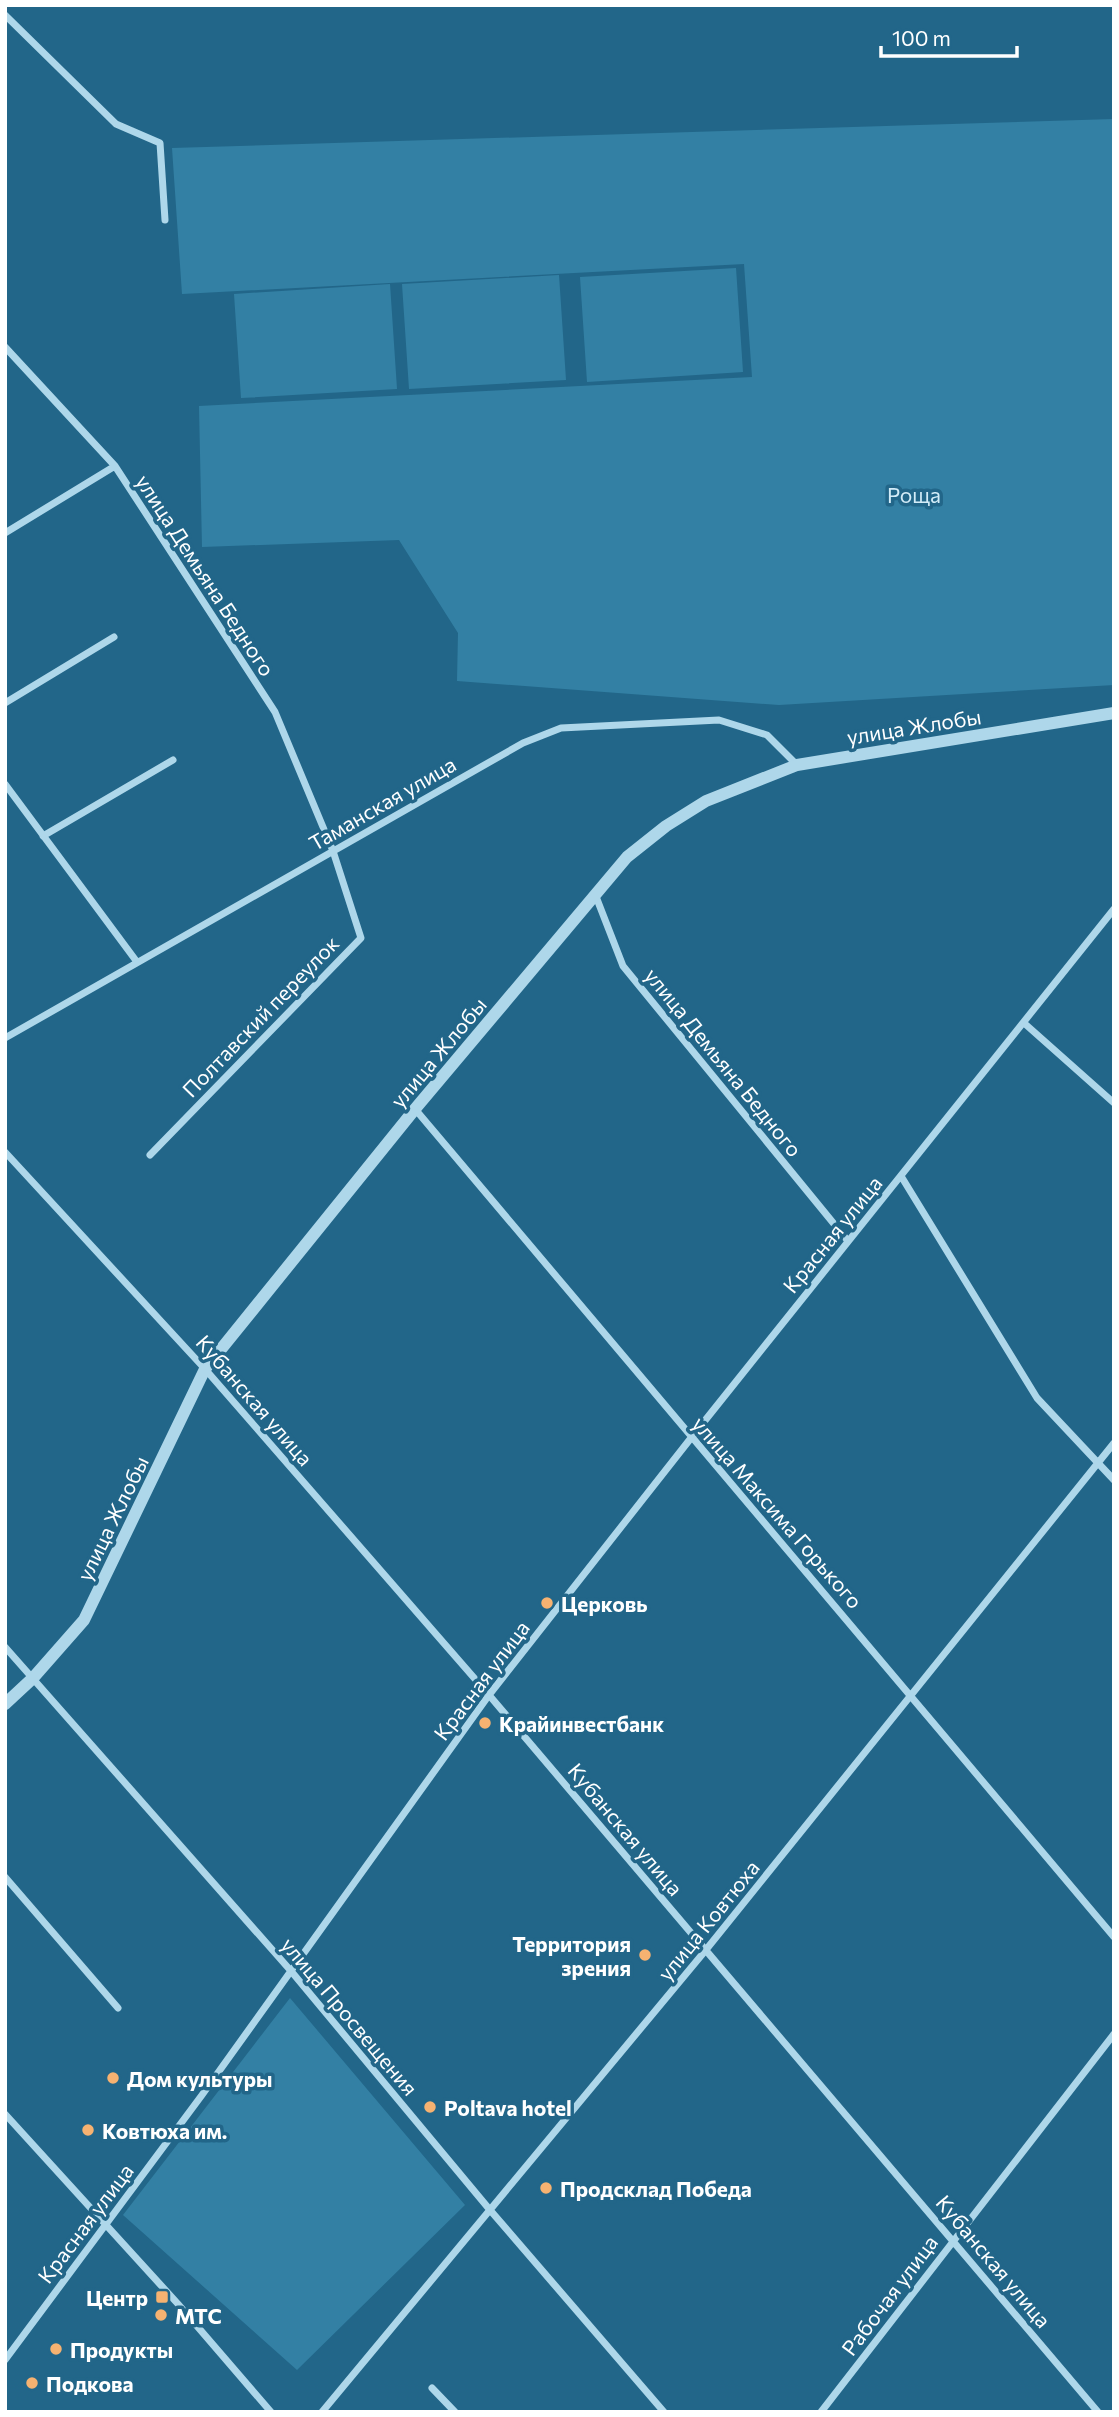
<svg xmlns="http://www.w3.org/2000/svg" width="1119" height="2417" viewBox="0 0 1119 2417" font-family="Commissioner,sans-serif">
<style>
.green{fill:#3380a4}
.lines{fill:none;stroke-linecap:round;stroke-linejoin:round}
.minor{stroke:#aed7ea;stroke-width:7}
.tertiary{stroke:#aed7ea;stroke-width:12}
.poi-dot{fill:#f6b271;stroke:#226689;stroke-width:2.5}
.labels{text-anchor:middle;dominant-baseline:central;stroke-width:7;stroke-linejoin:round;paint-order:stroke}
.park-label{font-size:21px;fill:#d3ecf8;stroke:#226689}
.street-label{font-size:21px;fill:#fff;stroke:#226689}
.poi-label{font-size:21px;font-weight:bold;fill:#fff;stroke:#226689;text-anchor:start}
</style>
<rect width="100%" height="100%" fill="#226689"/>
<path class="green" d="M1114,119V685L779,705L457,681L458,633L399,540L202,547L199,406L752,377L744,264L182,294L172,148Z
M736,268L743,372L587,382L580,277Z
M559,275L566,380L409,389L402,284Z
M390,284L397,389L241,398L234,294Z
M290,1998L465,2205L297,2370L123,2215Z"/>
<g class="lines">
<path class="minor" d="M5,15L116,124L160,143L165,220
M5,347L115,466L275,712L333,851L361,938L150,1155
M5,533L115,466
M5,703L114,637
M5,784L137,962
M43,836L173,760
M595,894L623,966L848,1241
M1024,1023L1114,1103
M5,1038L523,743L561,728L719,720L767,735L797,765
M415,1109L1114,1937
M5,1152L205,1369L489,1695L1098,2412
M901,1176L1037,1398L1114,1480
M5,1647L291,1971L490,2210L664,2412
M5,1877L118,2008
M5,2114L178,2304L271,2412
M5,2360L202,2095L489,1695L691,1438L1114,909
M432,2388L455,2412
M322,2412L705,1951L1114,1443
M821,2412L1114,2034"/>
<path class="tertiary" d="M5,1704L33,1678L84,1620L205,1369L415,1109L627,857L666,826L706,801L797,765L1114,713"/>
</g>
<g class="poi-dot">
<circle cx="547" cy="1603" r="7"/>
<circle cx="485" cy="1723" r="7"/>
<circle cx="645" cy="1955" r="7"/>
<circle cx="113" cy="2078" r="7"/>
<circle cx="430" cy="2107" r="7"/>
<circle cx="88" cy="2130" r="7"/>
<circle cx="546" cy="2188" r="7"/>
<rect x="155" y="2290" width="14" height="14" rx="3.5"/>
<circle cx="161" cy="2315" r="7"/>
<circle cx="56" cy="2349" r="7"/>
<circle cx="32" cy="2383" r="7"/>
</g>
<g class="labels">
<g class="park-label">
<text x="914" y="494">Роща</text>
</g>
<g class="street-label">
<text transform="translate(206 575) rotate(57)">улица Демьяна Бедного</text>
<text transform="translate(914 726) rotate(-9)">улица Жлобы</text>
<text transform="translate(382 803) rotate(-30)">Таманская улица</text>
<text transform="translate(260 1016) rotate(-46)">Полтавский переулок</text>
<text transform="translate(438 1052) rotate(-50)">улица Жлобы</text>
<text transform="translate(724 1062) rotate(51)">улица Демьяна Бедного</text>
<text transform="translate(832 1234) rotate(-51)">Красная улица</text>
<text transform="translate(255 1400) rotate(49)">Кубанская улица</text>
<text transform="translate(778 1512) rotate(49)">улица Максима Горького</text>
<text transform="translate(112 1518) rotate(-64)">улица Жлобы</text>
<text transform="translate(481 1680) rotate(-53)">Красная улица</text>
<text transform="translate(626 1829) rotate(50)">Кубанская улица</text>
<text transform="translate(708 1920) rotate(-51)">улица Ковтюха</text>
<text transform="translate(350 2016) rotate(50)">улица Просвещения</text>
<text transform="translate(85 2223) rotate(-53)">Красная улица</text>
<text transform="translate(994 2261) rotate(50)">Кубанская улица</text>
<text transform="translate(889 2295) rotate(-53)">Рабочая улица</text>
</g>
<g class="poi-label">
<text x="561" y="1603">Церковь</text>
<text x="499" y="1723">Крайинвестбанк</text>
<text x="631" y="1943" text-anchor="end">Территория<tspan x="631" dy="24">зрения</tspan></text>
<text x="127" y="2078">Дом культуры</text>
<text x="444" y="2107">Poltava hotel</text>
<text x="102" y="2130">Ковтюха им.</text>
<text x="560" y="2188">Продсклад Победа</text>
<text x="148" y="2297" text-anchor="end">Центр</text>
<text x="175" y="2315">МТС</text>
<text x="70" y="2349">Продукты</text>
<text x="46" y="2383">Подкова</text>
</g>
</g>
<rect width="1119" height="2417" fill="none" stroke="#ffffff" stroke-width="14"/>
<path d="M881 46v10h136v-10" fill="none" stroke="#ffffff" stroke-width="3.5"/>
<text x="892" y="46" font-size="21" fill="#ffffff" stroke="#226689" stroke-width="5" paint-order="stroke">100 m</text>
</svg>
